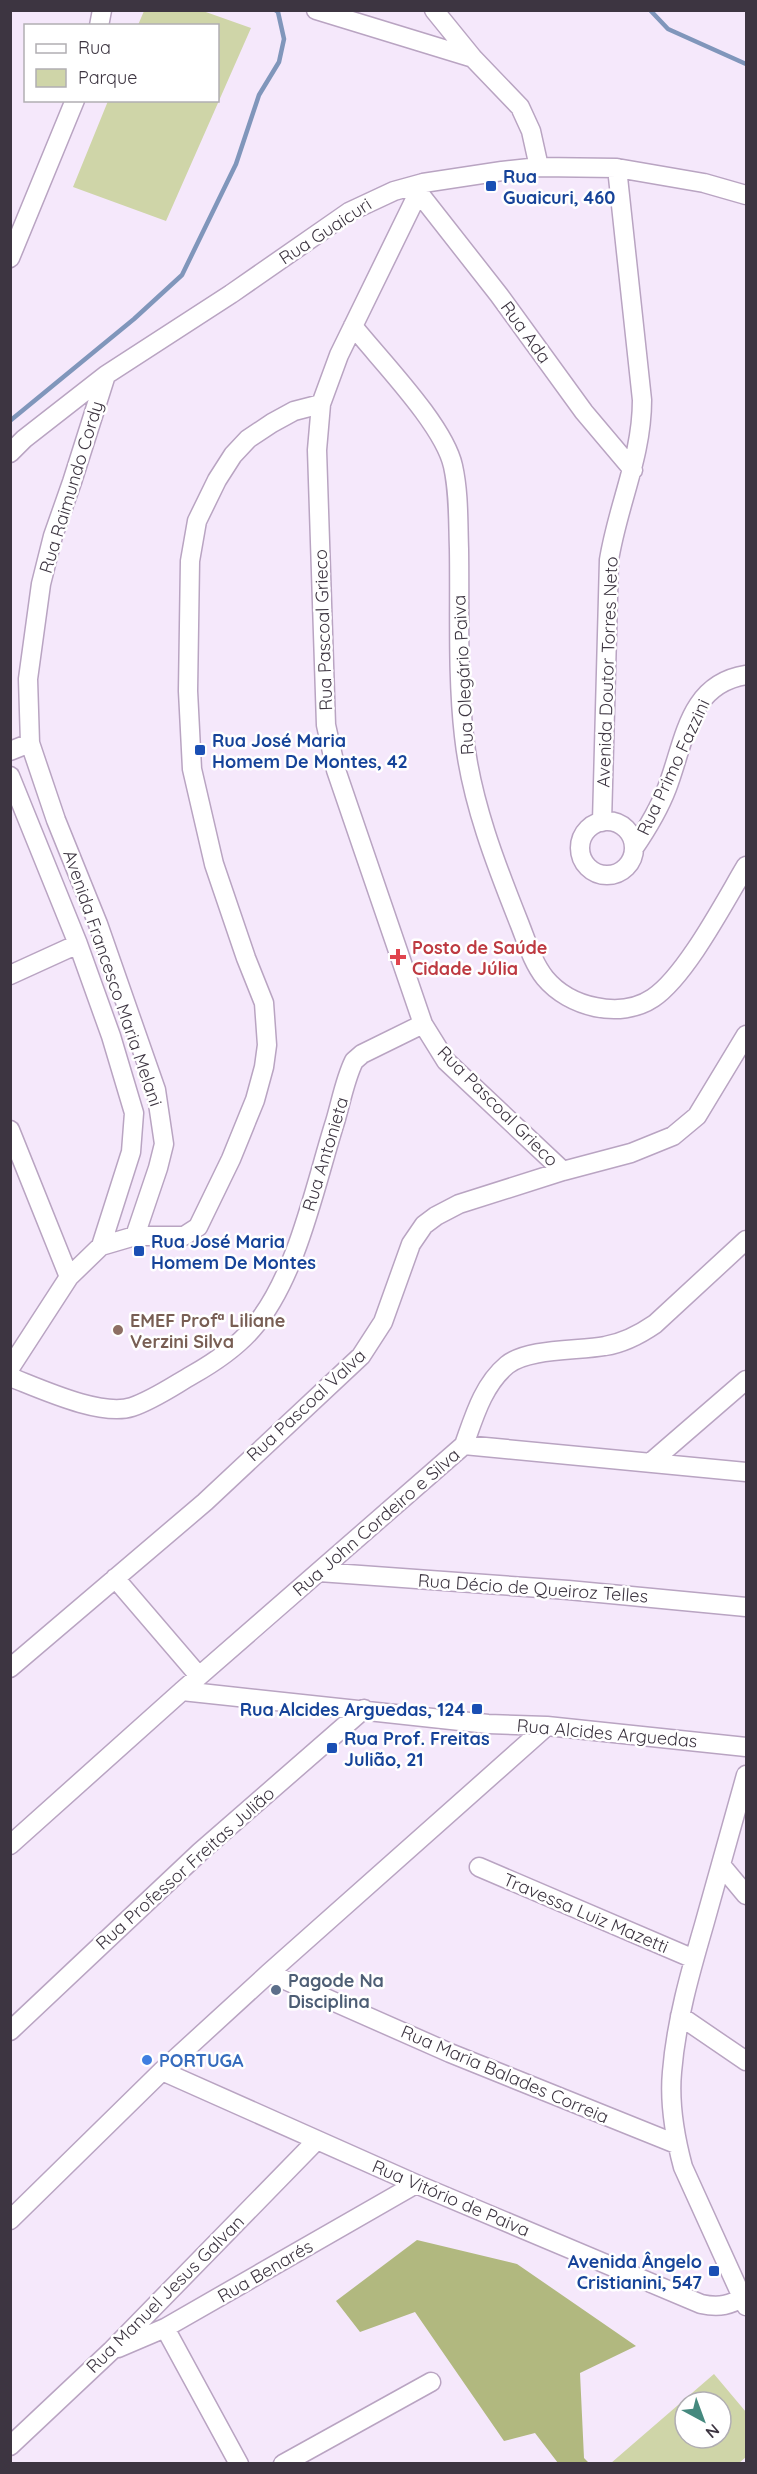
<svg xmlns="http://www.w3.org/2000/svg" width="757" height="2474" viewBox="0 0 757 2474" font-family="Quicksand,sans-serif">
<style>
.green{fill:#cfd5a8;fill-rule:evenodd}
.forest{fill:#b1b87f}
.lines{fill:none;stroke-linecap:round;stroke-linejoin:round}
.stream{stroke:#8096bb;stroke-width:4.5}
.minor-casing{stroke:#b9a4c2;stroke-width:21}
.minor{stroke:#fff;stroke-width:18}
.transit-dot{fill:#1a4fb4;stroke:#fff;stroke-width:2}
.health-dot{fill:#e0444e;stroke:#fff;stroke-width:2}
.education-dot{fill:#8d6e63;stroke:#fff;stroke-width:2}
.service-dot{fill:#5c6f8a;stroke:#fff;stroke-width:2}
.shop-dot{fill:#3f7fe0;stroke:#fff;stroke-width:2}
.labels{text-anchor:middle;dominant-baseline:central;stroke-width:5;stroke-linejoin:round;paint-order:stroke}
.transit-label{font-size:18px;font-weight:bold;fill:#164399;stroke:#fff;text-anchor:start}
.street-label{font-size:18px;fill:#3d3541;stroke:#fff}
.health-label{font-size:18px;font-weight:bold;fill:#be3a42;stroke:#fff;text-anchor:start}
.education-label{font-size:18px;font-weight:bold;fill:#785e54;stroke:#fff;text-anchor:start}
.service-label{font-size:18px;font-weight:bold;fill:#4e5e75;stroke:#fff;text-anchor:start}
.shop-label{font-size:18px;font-weight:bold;fill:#366cbe;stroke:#fff;text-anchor:start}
</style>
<rect width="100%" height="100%" fill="#f5e8fb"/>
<path class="green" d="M144,11H203L251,28L166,221L73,187L108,101L218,100V26L138,25Z
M714,2374L746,2412V2457L739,2463H611ZM685,2402H721V2438H685Z"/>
<path class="forest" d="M417,2240L517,2264L636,2346L580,2373L584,2458L589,2463H558L535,2433L504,2441L415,2312L360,2332L336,2301Z"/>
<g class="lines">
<path class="stream" d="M650,10L668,29L746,64
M11,420L134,319L182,275L236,164L259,95L279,62L284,39L278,12L275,10"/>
<defs>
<path id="minor" d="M316,10L473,58
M434,10L473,58L520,107L531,131L539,167
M99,26L102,10
M423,183L339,355L321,404L317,450L326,725L336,770L423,1024L446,1061L563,1171
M419,193L499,295L584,412L633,470
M10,258L75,100
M353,326C381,361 444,425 453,466C459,493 458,521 459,549C460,611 457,675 464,736C471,801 496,865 520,925C527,943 533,963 545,978C569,1007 620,1020 653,998C686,976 725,901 746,866
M106,375L72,482L53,536L41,584L28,679L30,743L56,820L98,924L156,1090L164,1144L158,1168L135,1236
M10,453L24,439L106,375L231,294L349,212L394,191L423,183L502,171L539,167L617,168L704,183L746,195
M10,751L30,743
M10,776L78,944L111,1036L134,1113L131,1152L101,1246
M580 848a27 27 0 1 1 54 0a27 27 0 1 1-54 0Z
M602,822L609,560C618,504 642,457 642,400L617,168
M634,848C647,829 659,809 667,788C685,741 688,684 746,675
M10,975L78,944
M10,1130L69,1277
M10,1368L69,1277L101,1246L135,1236H184L198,1227L231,1159L255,1100L264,1067L267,1045L264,1003L246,958L214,864L192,769L188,691L190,561L197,521L217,480L233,455L248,439L272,423L294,411L321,404
M10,1377C41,1389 101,1417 132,1407C153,1400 173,1386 192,1375C215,1362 236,1348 253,1328C297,1277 315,1185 335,1122C341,1102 345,1079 354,1061L362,1054L423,1024
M464,1445C474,1417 483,1385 507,1365C528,1348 578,1351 605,1346C624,1343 639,1335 655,1324L746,1240
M650,1463L746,1380
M319,1572L568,1590L746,1607
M115,1578L199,1676
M10,1668L205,1502L361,1356L383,1322L411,1244L424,1225L436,1216L459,1204L563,1171L631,1153L673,1136L697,1116L746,1035
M182,1691L488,1724L547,1726L746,1747
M746,1775C732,1825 718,1875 704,1925C690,1973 676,2022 672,2072C669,2104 675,2137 683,2167L746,2306
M10,1845L182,1691L464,1445L746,1472
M721,1865L746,1895
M479,1867L694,1959
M269,1973L450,2053L676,2144
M680,2016L746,2061
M10,2031L200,1852L364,1709
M162,2071L416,2184L701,2304C720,2308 730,2305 746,2296
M10,2220L162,2071L269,1973L547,1726
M165,2328L239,2464
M118,2348L165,2328L416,2184
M10,2446L111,2351L317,2140
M283,2464L431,2382"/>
</defs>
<use href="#minor" class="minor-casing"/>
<use href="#minor" class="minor"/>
</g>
<g class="transit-dot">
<rect x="485" y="180" width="12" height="12" rx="3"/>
<rect x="194" y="744" width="12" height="12" rx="3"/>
<rect x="133" y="1245" width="12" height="12" rx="3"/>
<rect x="471" y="1703" width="12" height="12" rx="3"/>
<rect x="326" y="1742" width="12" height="12" rx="3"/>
<rect x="708" y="2265" width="12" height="12" rx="3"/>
</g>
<path class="health-dot" d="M395 948h6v6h6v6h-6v6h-6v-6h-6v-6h6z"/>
<circle class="education-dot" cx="118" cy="1330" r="6"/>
<circle class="service-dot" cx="276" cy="1990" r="6"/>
<circle class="shop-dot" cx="147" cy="2060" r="6"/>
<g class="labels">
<g class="transit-label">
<text x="503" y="176">Rua<tspan x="503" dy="21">Guaicuri, 460</tspan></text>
<text x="212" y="740">Rua José Maria<tspan x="212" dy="21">Homem De Montes, 42</tspan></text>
<text x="151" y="1241">Rua José Maria<tspan x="151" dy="21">Homem De Montes</tspan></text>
<text x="465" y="1709" text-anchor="end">Rua Alcides Arguedas, 124</text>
<text x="344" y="1738">Rua Prof. Freitas<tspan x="344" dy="21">Julião, 21</tspan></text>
<text x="702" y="2261" text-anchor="end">Avenida Ângelo<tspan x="702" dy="21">Cristianini, 547</tspan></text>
</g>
<g class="street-label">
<text transform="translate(325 231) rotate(-33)">Rua Guaicuri</text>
<text transform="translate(526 332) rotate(54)">Rua Ada</text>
<text transform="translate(71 487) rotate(-73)">Rua Raimundo Cordy</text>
<text transform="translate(323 630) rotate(-92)">Rua Pascoal Grieco</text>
<text transform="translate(607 672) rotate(-88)">Avenida Doutor Torres Neto</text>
<text transform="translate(463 675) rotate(-93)">Rua Olegário Paiva</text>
<text transform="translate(673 767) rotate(-65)">Rua Primo Fazzini</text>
<text transform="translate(113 978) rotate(71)">Avenida Francesco Maria Melani</text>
<text transform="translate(498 1106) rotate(45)">Rua Pascoal Grieco</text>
<text transform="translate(325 1154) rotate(-73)">Rua Antonieta</text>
<text transform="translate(306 1405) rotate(-43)">Rua Pascoal Valva</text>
<text transform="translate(376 1522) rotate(-41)">Rua John Cordeiro e Silva</text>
<text transform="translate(533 1588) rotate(4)">Rua Décio de Queiroz Telles</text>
<text transform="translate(607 1733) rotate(5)">Rua Alcides Arguedas</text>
<text transform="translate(185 1868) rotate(-42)">Rua Professor Freitas Julião</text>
<text transform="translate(586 1913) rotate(23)">Travessa Luiz Mazetti</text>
<text transform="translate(505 2074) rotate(23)">Rua Maria Balades Correia</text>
<text transform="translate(451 2198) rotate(23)">Rua Vitório de Paiva</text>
<text transform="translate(265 2271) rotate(-30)">Rua Benarés</text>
<text transform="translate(165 2294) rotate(-45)">Rua Manuel Jesus Galvan</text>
</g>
<g class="health-label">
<text x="412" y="947">Posto de Saúde<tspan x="412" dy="21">Cidade Júlia</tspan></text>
</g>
<g class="education-label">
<text x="130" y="1320">EMEF Profª Liliane<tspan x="130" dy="21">Verzini Silva</tspan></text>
</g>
<g class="service-label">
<text x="288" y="1980">Pagode Na<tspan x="288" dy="21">Disciplina</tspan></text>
</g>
<g class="shop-label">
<text x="159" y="2060">PORTUGA</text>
</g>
</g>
<rect width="757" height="2474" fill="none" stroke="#3d3541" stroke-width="24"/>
<rect x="24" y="24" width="195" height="78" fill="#ffffff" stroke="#b1aeb3" stroke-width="1.5"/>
<rect x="36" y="44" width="30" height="9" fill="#ffffff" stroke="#b1aeb3" stroke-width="1.5"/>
<text x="78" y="54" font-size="18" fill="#3d3541">Rua</text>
<rect x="36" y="69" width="30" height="18" fill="#cfd5a8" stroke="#b1aeb3" stroke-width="1.5"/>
<text x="78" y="84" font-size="18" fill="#3d3541">Parque</text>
<g transform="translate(703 2420) rotate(139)"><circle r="28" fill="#ffffff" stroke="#b1aeb3" stroke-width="1.5"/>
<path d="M0-4.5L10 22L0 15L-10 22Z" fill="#45897e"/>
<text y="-9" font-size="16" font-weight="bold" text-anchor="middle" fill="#3d3541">N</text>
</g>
</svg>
